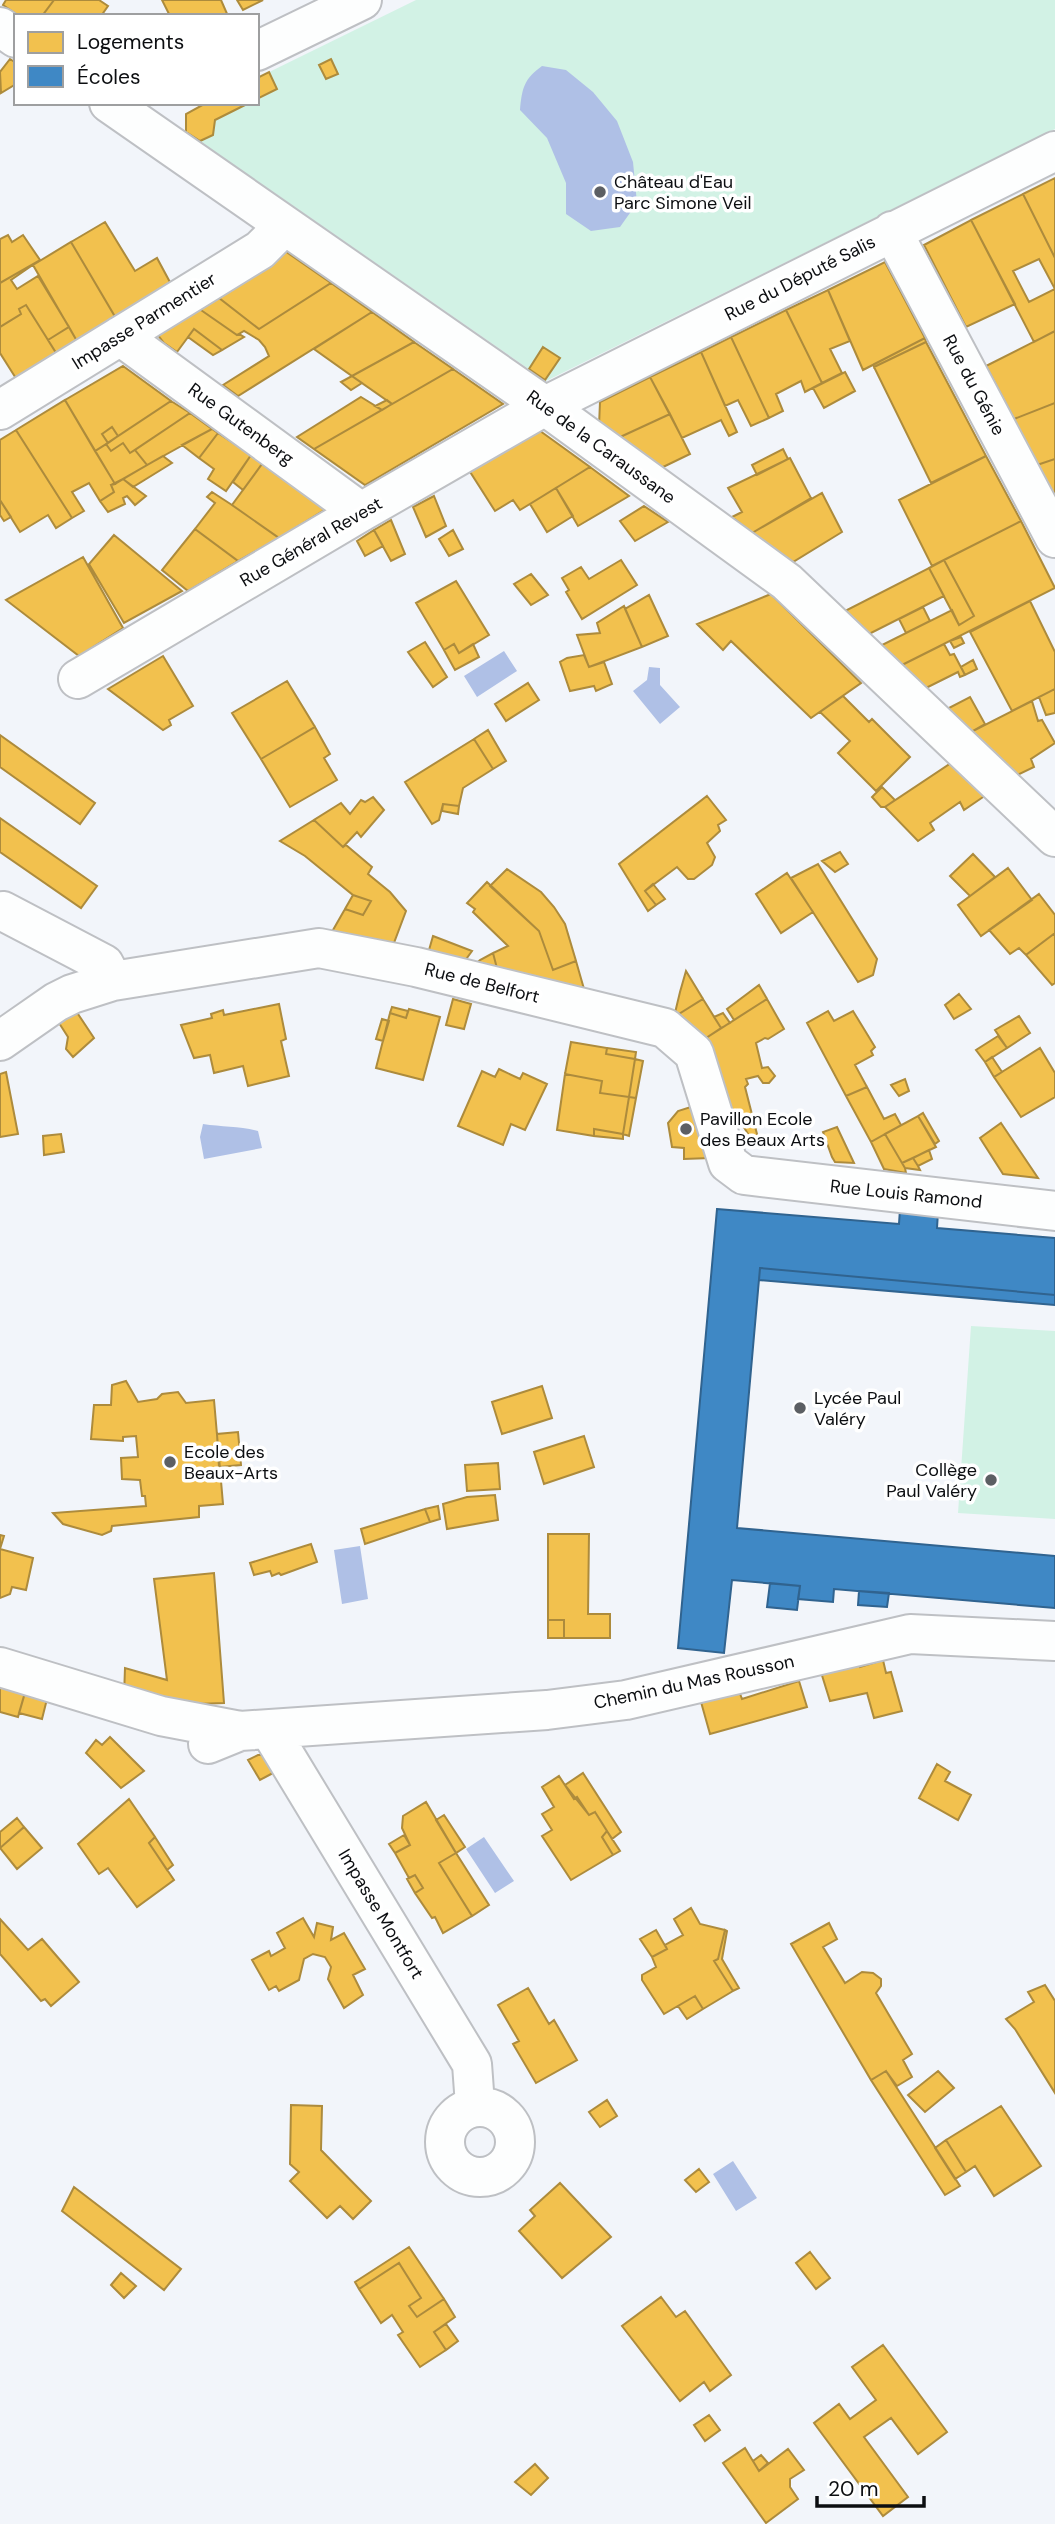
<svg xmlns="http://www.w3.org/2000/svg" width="1055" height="2524" viewBox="0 0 1055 2524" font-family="'DM Sans',sans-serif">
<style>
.green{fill:#d2f2e5}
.water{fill:#afc0e6}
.homes{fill:#f2c14e;stroke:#ad8b3c;stroke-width:2;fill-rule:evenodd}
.schools{fill:#3f88c5;stroke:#30638f;stroke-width:2}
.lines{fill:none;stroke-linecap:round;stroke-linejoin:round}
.minor-casing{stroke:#bec0c4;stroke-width:42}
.minor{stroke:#fdfefe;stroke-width:38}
.poi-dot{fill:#5c5f63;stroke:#fff;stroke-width:2.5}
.labels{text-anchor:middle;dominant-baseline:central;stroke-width:7;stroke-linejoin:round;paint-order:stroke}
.poi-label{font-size:18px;fill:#0c0e11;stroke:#fff;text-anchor:start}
.street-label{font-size:18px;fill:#0c0e11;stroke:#fff}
</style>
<rect width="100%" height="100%" fill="#f2f5fa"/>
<path class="green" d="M416,0H1055V129L546,381L185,131L186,114L207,103H257V78Z
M971,1326L1055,1331V1519L958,1513Z"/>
<path class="water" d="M542,66L566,70L593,92L617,121L633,162L637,203L620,227L591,231L566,214V183L547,138L520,110C522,88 524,79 542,66Z
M504,651L517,671L477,697L464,676Z
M649,667L660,668V685L680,707L660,724L633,691L647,680Z
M203,1124C222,1127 240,1126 258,1131L262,1148L204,1159L200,1137Z
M360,1546L368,1599L342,1604L334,1550Z
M484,1837L514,1881L495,1893L466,1849Z
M733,2161L757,2198L736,2211L713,2174Z"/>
<path class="homes" d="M6,0H54L42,16H19L3,5Z
M54,0H99L108,6L101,16H42Z
M162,0H221L228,16H170Z
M237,0H263L243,10Z
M10,59L16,63V84L1,93L0,72Z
M331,59L338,74L326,79L319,65Z
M269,72L277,89L257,99V78Z
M206,103H249L215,120L213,135L200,141L186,132V114Z
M1055,178V258L1023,194Z
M1023,194L1055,258V331L1034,342L971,220ZM1039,259L1055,289L1029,302L1013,271Z
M971,220L1015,304L966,327L924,245Z
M105,222L135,271L157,258L172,286L117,320L71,242Z
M8,235L12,242L23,235L40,260L0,283V239Z
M71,242L117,320L78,343L33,265Z
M285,251L331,283L259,329L214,294Z
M40,260L11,280L17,289L38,276L69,327L48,340L26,305L19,309L21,314L0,327V283Z
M885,262L925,338L863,370L828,290Z
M331,283L372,312L238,396L223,385L269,356L265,347L259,340L244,331L237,335L198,308L214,294L259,329Z
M828,290L850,341L830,349L842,373L822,383L786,310Z
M26,305L58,356L17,380L0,353V327L21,314L19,309Z
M198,308L237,335L239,334L244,337L222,350L194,329L177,352L164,343L154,330Z
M786,310L822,383L805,392L801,381L776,394L783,411L769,418L731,337Z
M372,312L414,342L352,376L314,349Z
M69,327L78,343L58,356L48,340Z
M194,329L222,350L213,355L188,337Z
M1055,331V403L1014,419L986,366Z
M731,337L769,418L751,426L738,400L725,406L701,352Z
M925,338L926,342L874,367V364Z
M414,342L453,369L392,404L352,376Z
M926,342L986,456L931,483L874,367Z
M543,347L560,358L545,380L529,369Z
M701,352L737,432L729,436L721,420L682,438L650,377Z
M123,366L171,401L118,436L112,427L102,434L108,443L95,451L65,400Z
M453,369L503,404L365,485L314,449Z
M845,372L855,391L824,408L813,388Z
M352,376L362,383L351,390L341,382Z
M650,377L670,414L618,438L599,426L600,402Z
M361,397L382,410L314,449L297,437Z
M65,400L115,484L111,485L114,492L100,501L89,483L72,492L84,511L72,518L16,430Z
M387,400L392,404L382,410L375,406Z
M171,401L190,413L130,453L123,443L111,451L106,444Z
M1055,403V459L1037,465L1014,419Z
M190,413L212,429L147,465L135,450Z
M670,414L690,454L661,468L618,438Z
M112,427L118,436L108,443L102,434Z
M536,428L590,467L520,510L513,500L495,511L467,467Z
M212,429L218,433L199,458L182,445Z
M16,430L72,518L56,528L48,515L20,532L0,500V440Z
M218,433L251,455L226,491L208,479L214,469L199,458Z
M123,443L130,453L135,450L147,465L115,484L95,451L106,444L111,451Z
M783,449L788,459L757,475L752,465Z
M251,455L262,464L243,490L233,482Z
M163,456L172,463L133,487L123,479Z
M986,456L1021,521L932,566L899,500Z
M790,458L811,498L752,533L732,517L742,512L728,488Z
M1055,459V498L1037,465Z
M262,464L326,509L279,538L232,505Z
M590,467L629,496L578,526L556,488Z
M123,479L146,496L135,505L127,496L123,498L125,504L108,512L100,501L114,492L111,485Z
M556,488L573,516L547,532L530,504Z
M212,492L232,505L279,538L238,561L195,529L215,503L207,497Z
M822,493L842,532L793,562L752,533Z
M434,496L446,526L426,537L413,507Z
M0,500L11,517L4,521L0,515Z
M644,506L668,522L635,541L620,521Z
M391,520L405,554L391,561L374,530Z
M1021,521L1055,588L900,666L880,646L952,610L959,625L974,616L944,560Z
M195,529L238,561L188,591L162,570Z
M374,530L383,546L365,556L357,541Z
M453,530L463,549L449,556L439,539Z
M114,535L182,591L124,623L89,564Z
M83,557L123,628L79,656L6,600Z
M621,560L637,585L582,619L566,592L569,590L562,578L581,567L589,579Z
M944,560L974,616L959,625L929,568Z
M929,568L944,596L869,634L845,611Z
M531,574L548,595L531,605L514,584Z
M456,581L489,635L459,653L454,644L444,650L416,603Z
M771,594L861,683L811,718L731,641L723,650L697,624Z
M649,595L668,636L642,647L625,609Z
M1030,601L1055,652V689L1012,711L970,632Z
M624,606L642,647L589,667L577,635L600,633L597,623Z
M923,607L930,621L906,633L899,619Z
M961,637L964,643L954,648L950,641Z
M425,642L447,677L433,687L408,652Z
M454,644L459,653L473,644L479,657L455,670L444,650Z
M944,644L950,655L954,654L965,675L960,677L958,672L924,689L900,666Z
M584,655L589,667L604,662L612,684L596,691L594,686L570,691L560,662L567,658Z
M163,656L193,706L169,720L171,725L163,730L108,689Z
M973,660L977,669L965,675L961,667Z
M287,681L315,727L261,759L232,713Z
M528,683L539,700L506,721L495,704Z
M1055,689V713L1046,715L1039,697Z
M843,696L869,722L872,719L910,757L876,791L838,753L850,741L820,712Z
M970,697L985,724L969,733L945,710Z
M1032,701L1038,721L1042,720L1055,743L1031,759L1034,767L1013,777L969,733Z
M315,727L330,754L324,758L337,780L290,807L261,759Z
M488,730L506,761L493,769L474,739Z
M0,735L95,803L80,824L0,767Z
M474,739L493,769L463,788L459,806L443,804L439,820L432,824L405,782Z
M954,761L989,793L964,810L960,802L930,823L934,830L918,841L885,807Z
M882,787L895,800L885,807H881L872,797Z
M707,796L726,820L718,825L720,831L707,843L715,857L712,865L694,879H688L677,867L645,891L656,905L648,911L619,864Z
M373,797L384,810L361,837L357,832L343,847L314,820L341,803L350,814L361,800L365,802Z
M443,804L459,806L458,814L442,811Z
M0,818L97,886L81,908L0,852Z
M314,820L343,847L346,845L372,867L368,874L390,892L406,911L392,948L329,937L345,909L363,915L371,901L353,895L305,856L280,841Z
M840,852L848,864L835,872L822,861Z
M973,854L995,877L970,896L950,876Z
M818,864L877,959L873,975L858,982L791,878Z
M1008,868L1032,900L981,936L958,905Z
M507,869L541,892L554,907L565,924L576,961L553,970L539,931L490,886Z
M787,873L813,912L781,933L756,894Z
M487,882L539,931L553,970L576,961L586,996L499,976L493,953L508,946L473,912L475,909L467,903Z
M653,884L665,899L656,905L645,891Z
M1039,894L1055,915V933L1026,955L1019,948L1010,954L989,930Z
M353,895L371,901L363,915L345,909Z
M1055,933V983L1052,985L1026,955Z
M433,936L472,951L461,966L427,957Z
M493,953L499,976L471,968L480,960Z
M686,971L703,999L674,1017L680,992Z
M759,985L767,999L734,1020L727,1009Z
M959,994L971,1009L954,1019L945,1005Z
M453,999L471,1004L464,1029L446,1025Z
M703,999L721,1028L703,1040L674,1017Z
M767,999L784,1029L768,1039L765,1038L756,1043L762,1068L768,1067L775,1076L769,1083H763L758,1076L746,1079L748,1084L745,1087L758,1138L751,1139L736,1114L730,1116L703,1040Z
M279,1004L286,1039L281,1041L289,1076L248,1086L243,1066L214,1073L210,1055L194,1058L181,1025L212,1018L211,1014L223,1010L224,1015Z
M392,1007L408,1011L406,1018L390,1013Z
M74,1008L94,1038L73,1057L66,1049L68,1037L59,1023Z
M409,1009L440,1017L423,1080L376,1068L390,1013L406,1018Z
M828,1011L834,1021L853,1011L875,1047L871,1051L873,1055L855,1065L867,1087L846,1096L807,1023Z
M723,1013L730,1023L721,1028L714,1017Z
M1019,1016L1030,1033L1007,1048L995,1030Z
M382,1019L389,1021L383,1041L376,1039Z
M998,1036L1007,1048L985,1062L976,1050Z
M571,1042L607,1048L606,1054L635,1059L629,1097L600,1093L602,1081L565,1074Z
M607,1048L636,1052L635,1059L606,1054Z
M1040,1048L1055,1073V1097L1021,1117L994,1077Z
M992,1057L1002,1072L994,1077L985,1062Z
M635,1059L643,1061L636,1098L629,1097Z
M499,1069L520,1079L523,1073L547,1084L525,1130L511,1124L503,1145L458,1126L482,1071L495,1077Z
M6,1072L18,1134L0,1137V1074Z
M565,1074L602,1081L600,1093L629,1097L623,1134L594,1129V1136L557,1130Z
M905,1079L909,1091L899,1096L891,1085Z
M867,1087L884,1119L895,1114L901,1125L871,1142L846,1096Z
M629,1097L636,1098L629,1136L623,1134Z
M697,1105L710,1158L684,1159V1148L672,1147L668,1123L678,1111Z
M923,1113L939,1141L935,1144L918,1116Z
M918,1116L936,1147L902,1163L885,1134Z
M1001,1123L1038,1178L1003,1174L980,1138Z
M837,1127L854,1163L835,1162L832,1157L823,1132Z
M594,1129L623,1134V1139L594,1136Z
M61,1134L64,1152L44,1155L43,1136Z
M885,1134L905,1168L906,1173L884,1169L871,1142Z
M929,1150L932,1159L918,1166L913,1158Z
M913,1158L918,1166L920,1170L905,1168L902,1163Z
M126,1381L138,1402L157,1399L162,1394L178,1392L186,1403L214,1400L223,1504L199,1506V1517L112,1526L111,1531L102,1535L63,1524L53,1513L146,1506L145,1496H142L140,1480L122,1479L121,1458L138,1457L136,1436L123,1437V1441L91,1439L94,1405H111L112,1385Z
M542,1386L552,1418L502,1434L492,1402Z
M238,1432L241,1465L219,1467L217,1434Z
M584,1436L594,1467L544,1484L534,1452Z
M498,1463L500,1489L467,1491L465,1465Z
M495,1495L498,1520L447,1529L443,1504L467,1497Z
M438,1506L440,1519L430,1522L425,1509Z
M425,1509L430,1522L365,1544L361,1529Z
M548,1534H589L588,1614H610V1638H564V1620H548Z
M0,1535L4,1536L0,1549L33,1558L26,1590L12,1587L10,1594L0,1598Z
M311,1544L317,1562L281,1575L279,1573L272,1576L270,1571L254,1575L250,1563Z
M214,1573L224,1703L169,1705L124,1696L125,1668L167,1680L154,1579Z
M548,1620H564V1638H548Z
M858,1659L860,1667L883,1660L886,1673L891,1672L902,1711L874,1718L867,1693L830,1701L820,1669Z
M0,1678L27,1686L18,1717L0,1712Z
M799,1681L807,1707L710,1734L701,1702L739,1691L742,1699Z
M26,1689L48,1695L42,1719L19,1713Z
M110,1737L144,1771L121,1788L86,1753L96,1740L102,1745Z
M258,1755H262L273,1773L260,1780L248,1760Z
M937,1764L950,1772L945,1781L971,1795L958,1820L919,1798Z
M583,1773L621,1832L612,1839L595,1812L589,1815L565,1785Z
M559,1776L574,1799L577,1797L589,1815L595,1812L607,1831L602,1837L613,1855L571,1880L542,1836L552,1830L542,1814L554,1807L542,1787Z
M129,1799L155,1837L149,1843L174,1880L137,1907L108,1868L99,1874L78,1844Z
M426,1802L456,1853L439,1863L472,1916L443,1933L435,1917L432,1918L415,1893L423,1888L415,1875L409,1878L395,1853L410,1845L402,1828L403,1816Z
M444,1815L465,1847L456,1853L436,1820Z
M17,1818L24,1827L0,1848V1832Z
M24,1827L42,1848L17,1869L0,1848Z
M607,1831L620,1851L613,1855L602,1837Z
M404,1835L410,1845L395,1853L389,1844Z
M155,1837L173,1865L167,1870L149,1843Z
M456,1853L489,1905L472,1916L439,1863Z
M415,1875L423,1888L415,1893L407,1879Z
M691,1908L700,1924L725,1930L718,1959L714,1961L733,1991L703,2009L695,1996L664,2014L642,1980V1975L656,1967L652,1957L667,1949L665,1945L683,1935L674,1919Z
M303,1918L314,1937L317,1923L333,1927L331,1940L344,1933L365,1969L353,1975L363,1995L344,2008L328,1979L331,1967L325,1957L313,1954L304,1959L299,1980L279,1991L276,1986L269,1990L252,1960L269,1951L271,1956L285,1948L277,1933Z
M0,1919L28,1950L42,1939L79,1982L51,2006L45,1999L41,2001L0,1954Z
M829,1923L837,1939L823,1947L845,1983L862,1972L873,1973L881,1979V1986L876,1993L912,2054L903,2060L912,2077L897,2086L886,2071L871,2080L791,1944Z
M656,1930L667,1949L652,1957L640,1939Z
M725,1930L727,1931L722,1959L739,1988L733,1991L714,1961L718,1959Z
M1045,1985L1055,2001V2093L1015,2029L1006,2019L1034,2002L1028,1992Z
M528,1988L549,2024L554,2020L577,2060L536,2083L513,2044L519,2041L498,2005Z
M695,1996L703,2009L687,2019L678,2006Z
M886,2071L960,2186L945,2195L871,2080Z
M938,2071L954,2088L925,2112L908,2095Z
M607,2100L617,2116L600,2127L589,2112Z
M291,2105L322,2106L321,2150L371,2201L353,2219L340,2206L327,2218L290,2181L299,2172L290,2164Z
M1001,2106L1041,2166L994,2196L975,2166L966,2172L946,2140Z
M946,2140L966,2172L955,2179L935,2148Z
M699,2169L709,2182L696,2192L685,2180Z
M560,2183L611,2237L562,2278L519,2231L535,2216L530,2210Z
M74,2187L181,2269L164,2290L62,2211Z
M409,2247L444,2299L417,2317L409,2306L421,2298L399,2263L359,2289L355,2282Z
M810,2252L830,2278L816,2289L796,2263Z
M399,2263L421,2298L409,2306L417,2317L444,2299L455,2317L434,2332L446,2350L420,2367L398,2335L403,2332L392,2315L381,2323L359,2289Z
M121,2273L136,2286L124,2298L111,2285Z
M661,2297L676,2317L685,2311L731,2375L710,2391L704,2382L680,2401L622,2326Z
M446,2324L458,2341L446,2350L434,2332Z
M883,2345L947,2432L918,2454L891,2418L864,2437L908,2497L883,2516L814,2423L839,2404L850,2419L876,2400L852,2367Z
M709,2415L720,2430L705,2441L694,2425Z
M745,2448L759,2471L788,2449L804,2470L790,2479V2487L798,2499L766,2523L723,2463Z
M761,2455L768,2463L759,2471L753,2461Z
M535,2464L548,2478L531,2495L515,2482Z"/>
<path class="schools" d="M717,1209L899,1224L900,1209L938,1212L937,1228L1055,1238V1295L760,1268L737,1528L1055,1556V1608L834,1589L833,1602L798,1599L800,1586L732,1580L724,1653L678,1648Z
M760,1268L1055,1295V1305L759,1280Z
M770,1583L800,1586L797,1610L767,1607Z
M859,1591L889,1593L887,1607L858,1605Z"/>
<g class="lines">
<defs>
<path id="minor" d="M0,27L16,38
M257,51L362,0
M109,103L545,406L787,582L1055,837
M892,231L1055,538
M120,336L361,512
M0,410L260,250L284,226
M78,679L361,512L545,406L1055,151
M3,911L104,964L113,981
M0,1041L56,1002L72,994L113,981L319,948L416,967L665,1028L694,1053L728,1163L744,1175L1055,1211
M0,1667L161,1716L240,1731
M269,1729L472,2064L475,2105
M208,1744L240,1731L547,1710L626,1700L910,1634L1055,1641
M445 2142a35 35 0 1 1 70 0a35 35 0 1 1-70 0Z"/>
</defs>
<use href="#minor" class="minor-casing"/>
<use href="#minor" class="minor"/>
</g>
<g class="poi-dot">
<circle cx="600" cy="192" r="7"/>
<circle cx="686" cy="1129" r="7"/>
<circle cx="800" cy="1408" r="7"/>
<circle cx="170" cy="1462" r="7"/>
<circle cx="991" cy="1480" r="7"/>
</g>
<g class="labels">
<g class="poi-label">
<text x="614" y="182">Château d'Eau<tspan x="614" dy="21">Parc Simone Veil</tspan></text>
<text x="700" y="1119">Pavillon Ecole<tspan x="700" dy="21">des Beaux Arts</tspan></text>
<text x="814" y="1398">Lycée Paul<tspan x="814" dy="21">Valéry</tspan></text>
<text x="184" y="1452">Ecole des<tspan x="184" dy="21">Beaux-Arts</tspan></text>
<text x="977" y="1470" text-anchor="end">Collège<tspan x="977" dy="21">Paul Valéry</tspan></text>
</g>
<g class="street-label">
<text transform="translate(800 278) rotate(-27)">Rue du Député Salis</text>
<text transform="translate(144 321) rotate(-32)">Impasse Parmentier</text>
<text transform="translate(974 385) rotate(62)">Rue du Génie</text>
<text transform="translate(241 424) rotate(36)">Rue Gutenberg</text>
<text transform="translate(601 447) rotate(36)">Rue de la Caraussane</text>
<text transform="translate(311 542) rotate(-30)">Rue Général Revest</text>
<text transform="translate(482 983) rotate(14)">Rue de Belfort</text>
<text transform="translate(906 1194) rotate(6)">Rue Louis Ramond</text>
<text transform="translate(694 1682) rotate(-12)">Chemin du Mas Rousson</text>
<text transform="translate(381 1914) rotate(59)">Impasse Montfort</text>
</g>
</g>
<rect x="14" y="14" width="245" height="91" fill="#ffffff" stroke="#9e9fa0" stroke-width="2"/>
<rect x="28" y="32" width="35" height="21" fill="#f2c14e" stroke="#9e9fa0" stroke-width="2"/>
<text x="77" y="49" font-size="21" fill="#0c0e11">Logements</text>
<rect x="28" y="66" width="35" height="21" fill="#3f88c5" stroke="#9e9fa0" stroke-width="2"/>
<text x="77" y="84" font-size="21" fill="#0c0e11">Écoles</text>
<path d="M817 2496v10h107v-10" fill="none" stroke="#0c0e11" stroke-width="3.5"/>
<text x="828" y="2496" font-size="21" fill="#0c0e11" stroke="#ffffff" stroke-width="5" paint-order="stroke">20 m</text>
</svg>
